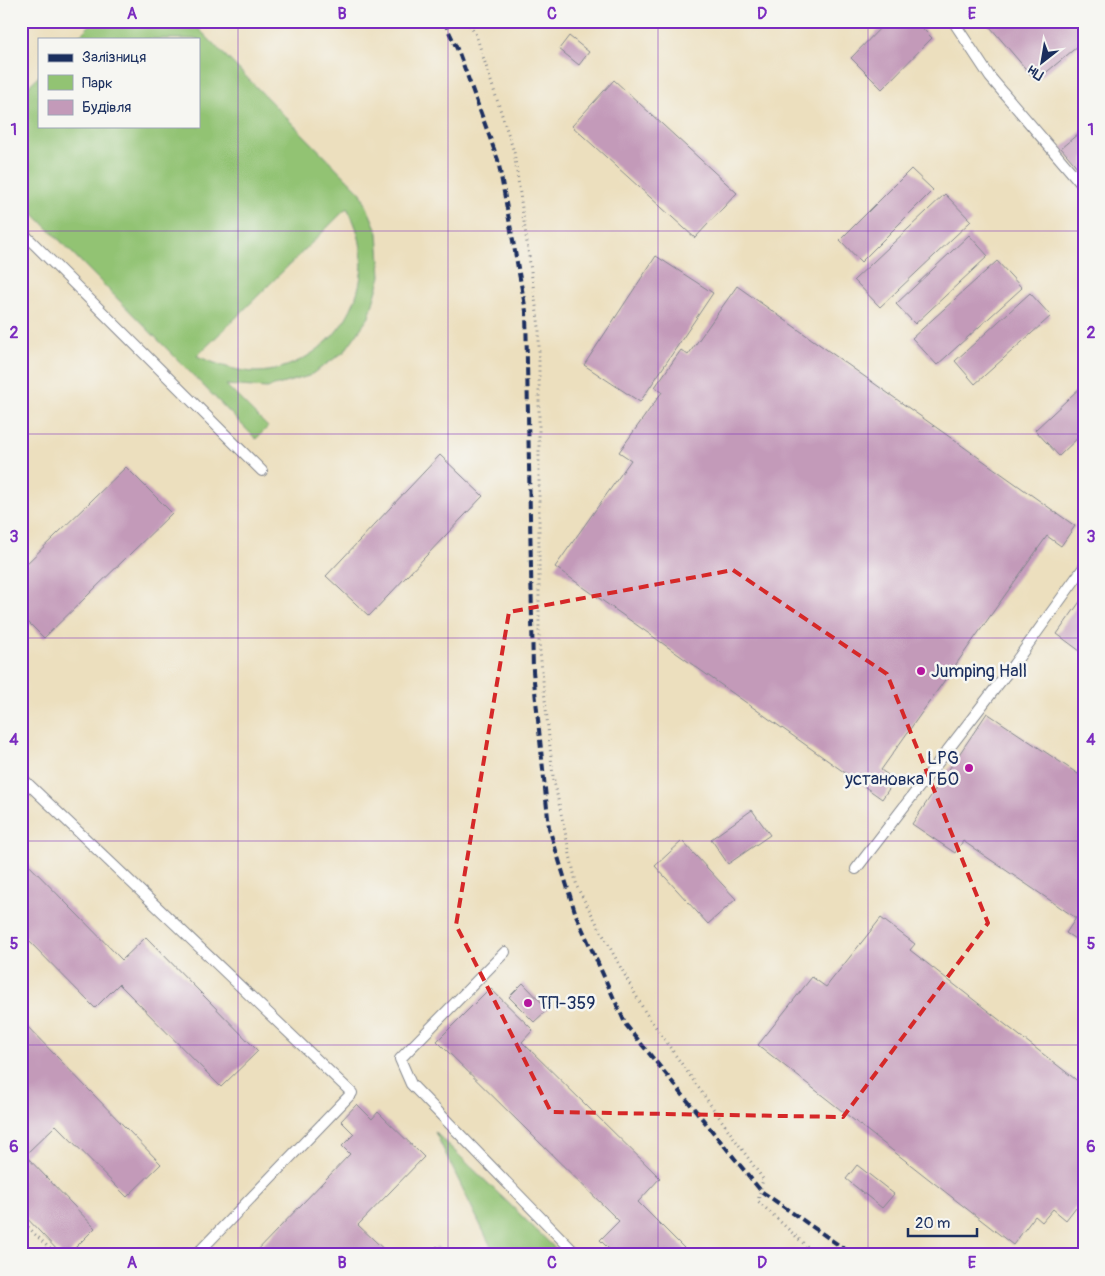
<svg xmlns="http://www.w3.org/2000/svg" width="1105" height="1276" viewBox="0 0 1105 1276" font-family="Pangolin,sans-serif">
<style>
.green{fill:#92c373;stroke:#567968;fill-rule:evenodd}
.building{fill:#c39ab9}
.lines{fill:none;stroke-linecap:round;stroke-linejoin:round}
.service-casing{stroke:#84878e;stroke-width:12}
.path{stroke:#84878e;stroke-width:3;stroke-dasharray:1 4;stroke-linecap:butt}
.service{stroke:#fff;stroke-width:10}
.rail{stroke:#1b2f5e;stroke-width:4;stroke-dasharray:8 4;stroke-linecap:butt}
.marked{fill:none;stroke:#d62828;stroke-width:4;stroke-dasharray:10 6;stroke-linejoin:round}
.grid{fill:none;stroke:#7b2cbf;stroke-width:1;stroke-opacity:0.55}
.poi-dot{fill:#b5179e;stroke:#f6f6f2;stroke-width:2}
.labels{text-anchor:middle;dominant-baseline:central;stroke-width:5;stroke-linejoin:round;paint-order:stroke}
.poi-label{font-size:18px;fill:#1b2f5e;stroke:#f6f6f2;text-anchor:start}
.neatline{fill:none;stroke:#7b2cbf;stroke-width:2}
.grid-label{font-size:16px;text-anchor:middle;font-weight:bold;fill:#7b2cbf}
</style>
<rect width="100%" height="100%" fill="#f6f6f2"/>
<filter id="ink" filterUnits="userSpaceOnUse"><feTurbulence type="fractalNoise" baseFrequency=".02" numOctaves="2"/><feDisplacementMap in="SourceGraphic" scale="10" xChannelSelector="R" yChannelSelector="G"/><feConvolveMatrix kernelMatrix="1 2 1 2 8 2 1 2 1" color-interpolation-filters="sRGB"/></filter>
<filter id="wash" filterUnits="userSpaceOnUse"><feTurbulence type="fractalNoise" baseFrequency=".0096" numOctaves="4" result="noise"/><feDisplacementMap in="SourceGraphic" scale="20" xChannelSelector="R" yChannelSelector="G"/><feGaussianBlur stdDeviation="1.12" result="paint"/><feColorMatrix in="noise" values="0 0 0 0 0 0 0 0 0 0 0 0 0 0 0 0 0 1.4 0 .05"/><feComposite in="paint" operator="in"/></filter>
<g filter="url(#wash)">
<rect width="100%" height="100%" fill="#ecdfbe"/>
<path class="green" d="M94,21H191L361,193L378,233L381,276L369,317L344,352L309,376L267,388L226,385L268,427L256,439L21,201V93L39,76V126H199V39H76ZM347,208C386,275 344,357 268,371C244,375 219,365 197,356Z
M435,1132L562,1255H495Z"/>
<g id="blocks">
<path class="building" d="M887,21H915L932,38L882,89L851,58Z
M985,21H1084V41L1036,81Z
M569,36L589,52L579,65L559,49Z
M614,80L737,193L695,238L572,126Z
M1084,129V175L1061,148Z
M911,169L933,190L861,262L840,240Z
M945,194L971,221L880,307L854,280Z
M969,235L988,256L915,324L896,304Z
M656,256L713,293L640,402L584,365Z
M997,261L1022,288L937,365L912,338Z
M737,286L1075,526L1061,546L1047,536L881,770L895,780L882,799L555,567L631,460L619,452L662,392L655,387L681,350L688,355Z
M1030,293L1051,316L975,384L955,361Z
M1084,384V432L1059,456L1035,430Z
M440,455L483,496L369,616L326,576Z
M126,467L172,513L44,638L21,615V569Z
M1084,596V654L1057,634Z
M987,713L1084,778L1083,944L1066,933L1076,918L963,841L955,853L912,824Z
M752,810L770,835L728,864L711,839Z
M682,841L736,899L708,924L655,866Z
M21,857L122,960L146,937L258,1051L221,1087L119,984L95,1008L21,933Z
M881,918L915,944L910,950L1084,1086V1214L1076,1207L1066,1220L1053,1209L1042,1222L1035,1216L1013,1245L758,1045L812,977L826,987Z
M523,983L548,1009L534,1022L509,997Z
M490,988L533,1030L522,1042L660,1178L638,1202L691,1255H615L600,1240L619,1221L437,1041Z
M21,1020L161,1164L127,1197L56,1125L25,1155L95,1228L68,1255H62L21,1212Z
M357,1104L372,1119L378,1112L424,1157L358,1225L390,1255H253L350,1154L342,1146L354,1134L341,1121Z
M857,1165L894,1194L882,1208L846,1179Z
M437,1246L446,1255H429Z
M237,1249L243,1255H231Z"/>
</g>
</g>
<g filter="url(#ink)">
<use href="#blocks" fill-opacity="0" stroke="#84878e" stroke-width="1"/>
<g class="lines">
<defs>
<path id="service" d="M953,21L990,77L1084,187
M21,231L262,471
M21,777L352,1093L196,1255
M856,869L1014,664L1084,567
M505,952L400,1059L411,1084L577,1255"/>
</defs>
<use href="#service" class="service-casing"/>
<path class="path" d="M467,21L476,35L514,152L539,327V642L553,776L577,887L645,1012L763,1179L758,1201L816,1255
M21,1220L56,1255"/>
<use href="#service" class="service"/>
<path class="rail" d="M444,21L459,53L498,160L526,311L533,671L549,828L576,915L626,1025L761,1191L853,1255"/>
</g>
</g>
<path class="marked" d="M733,570L887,674L988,923L843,1117L551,1112L456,925L509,612Z"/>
<path class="grid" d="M238,21V1255M448,21V1255M658,21V1255M868,21V1255M21,231H1084M21,434H1084M21,638H1084M21,841H1084M21,1045H1084"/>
<g class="poi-dot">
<circle cx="921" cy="671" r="5"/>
<circle cx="969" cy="768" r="5"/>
<circle cx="528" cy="1003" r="5"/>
</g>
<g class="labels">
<g class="poi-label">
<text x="931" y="671">Jumping Hall</text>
<text x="959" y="758" text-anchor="end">LPG<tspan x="959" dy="21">установка ГБО</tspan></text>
<text x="538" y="1003">ТП-359</text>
</g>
</g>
<rect width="1105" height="1276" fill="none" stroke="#f6f6f2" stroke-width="55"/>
<rect x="38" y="38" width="162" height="90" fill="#f6f6f2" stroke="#9ea6b7"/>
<rect x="48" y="54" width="25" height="8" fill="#1b2f5e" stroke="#9ea6b7"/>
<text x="82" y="62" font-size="15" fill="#1b2f5e">Залізниця</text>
<rect x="48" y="75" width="25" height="15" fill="#92c373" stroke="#9ea6b7"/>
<text x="82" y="88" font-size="15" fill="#1b2f5e">Парк</text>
<rect x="48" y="100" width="25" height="15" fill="#c39ab9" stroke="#9ea6b7"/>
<text x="82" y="112" font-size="15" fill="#1b2f5e">Будівля</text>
<g transform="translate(1042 62) rotate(211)" stroke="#f6f6f2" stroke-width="4" paint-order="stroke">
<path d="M0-4L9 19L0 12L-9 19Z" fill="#1b2f5e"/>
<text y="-8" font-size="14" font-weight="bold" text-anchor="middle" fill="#1b2f5e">Пн</text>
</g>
<path d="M908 1228v8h69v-8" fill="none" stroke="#1b2f5e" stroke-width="2.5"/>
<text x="915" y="1228" font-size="15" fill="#1b2f5e" stroke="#f6f6f2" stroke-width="4" paint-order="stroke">20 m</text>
<rect x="28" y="28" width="1050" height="1220" class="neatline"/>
<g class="grid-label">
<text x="132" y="19">A</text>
<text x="342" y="19">B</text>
<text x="552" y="19">C</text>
<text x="762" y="19">D</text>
<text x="972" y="19">E</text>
<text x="14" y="135">1</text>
<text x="1091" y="135">1</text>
<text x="14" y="338">2</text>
<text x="1091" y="338">2</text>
<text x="14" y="542">3</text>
<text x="1091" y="542">3</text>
<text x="14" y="745">4</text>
<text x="1091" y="745">4</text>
<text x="14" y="949">5</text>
<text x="1091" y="949">5</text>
<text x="14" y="1152">6</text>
<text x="1091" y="1152">6</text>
<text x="132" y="1268">A</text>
<text x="342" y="1268">B</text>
<text x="552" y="1268">C</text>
<text x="762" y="1268">D</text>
<text x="972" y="1268">E</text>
</g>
</svg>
